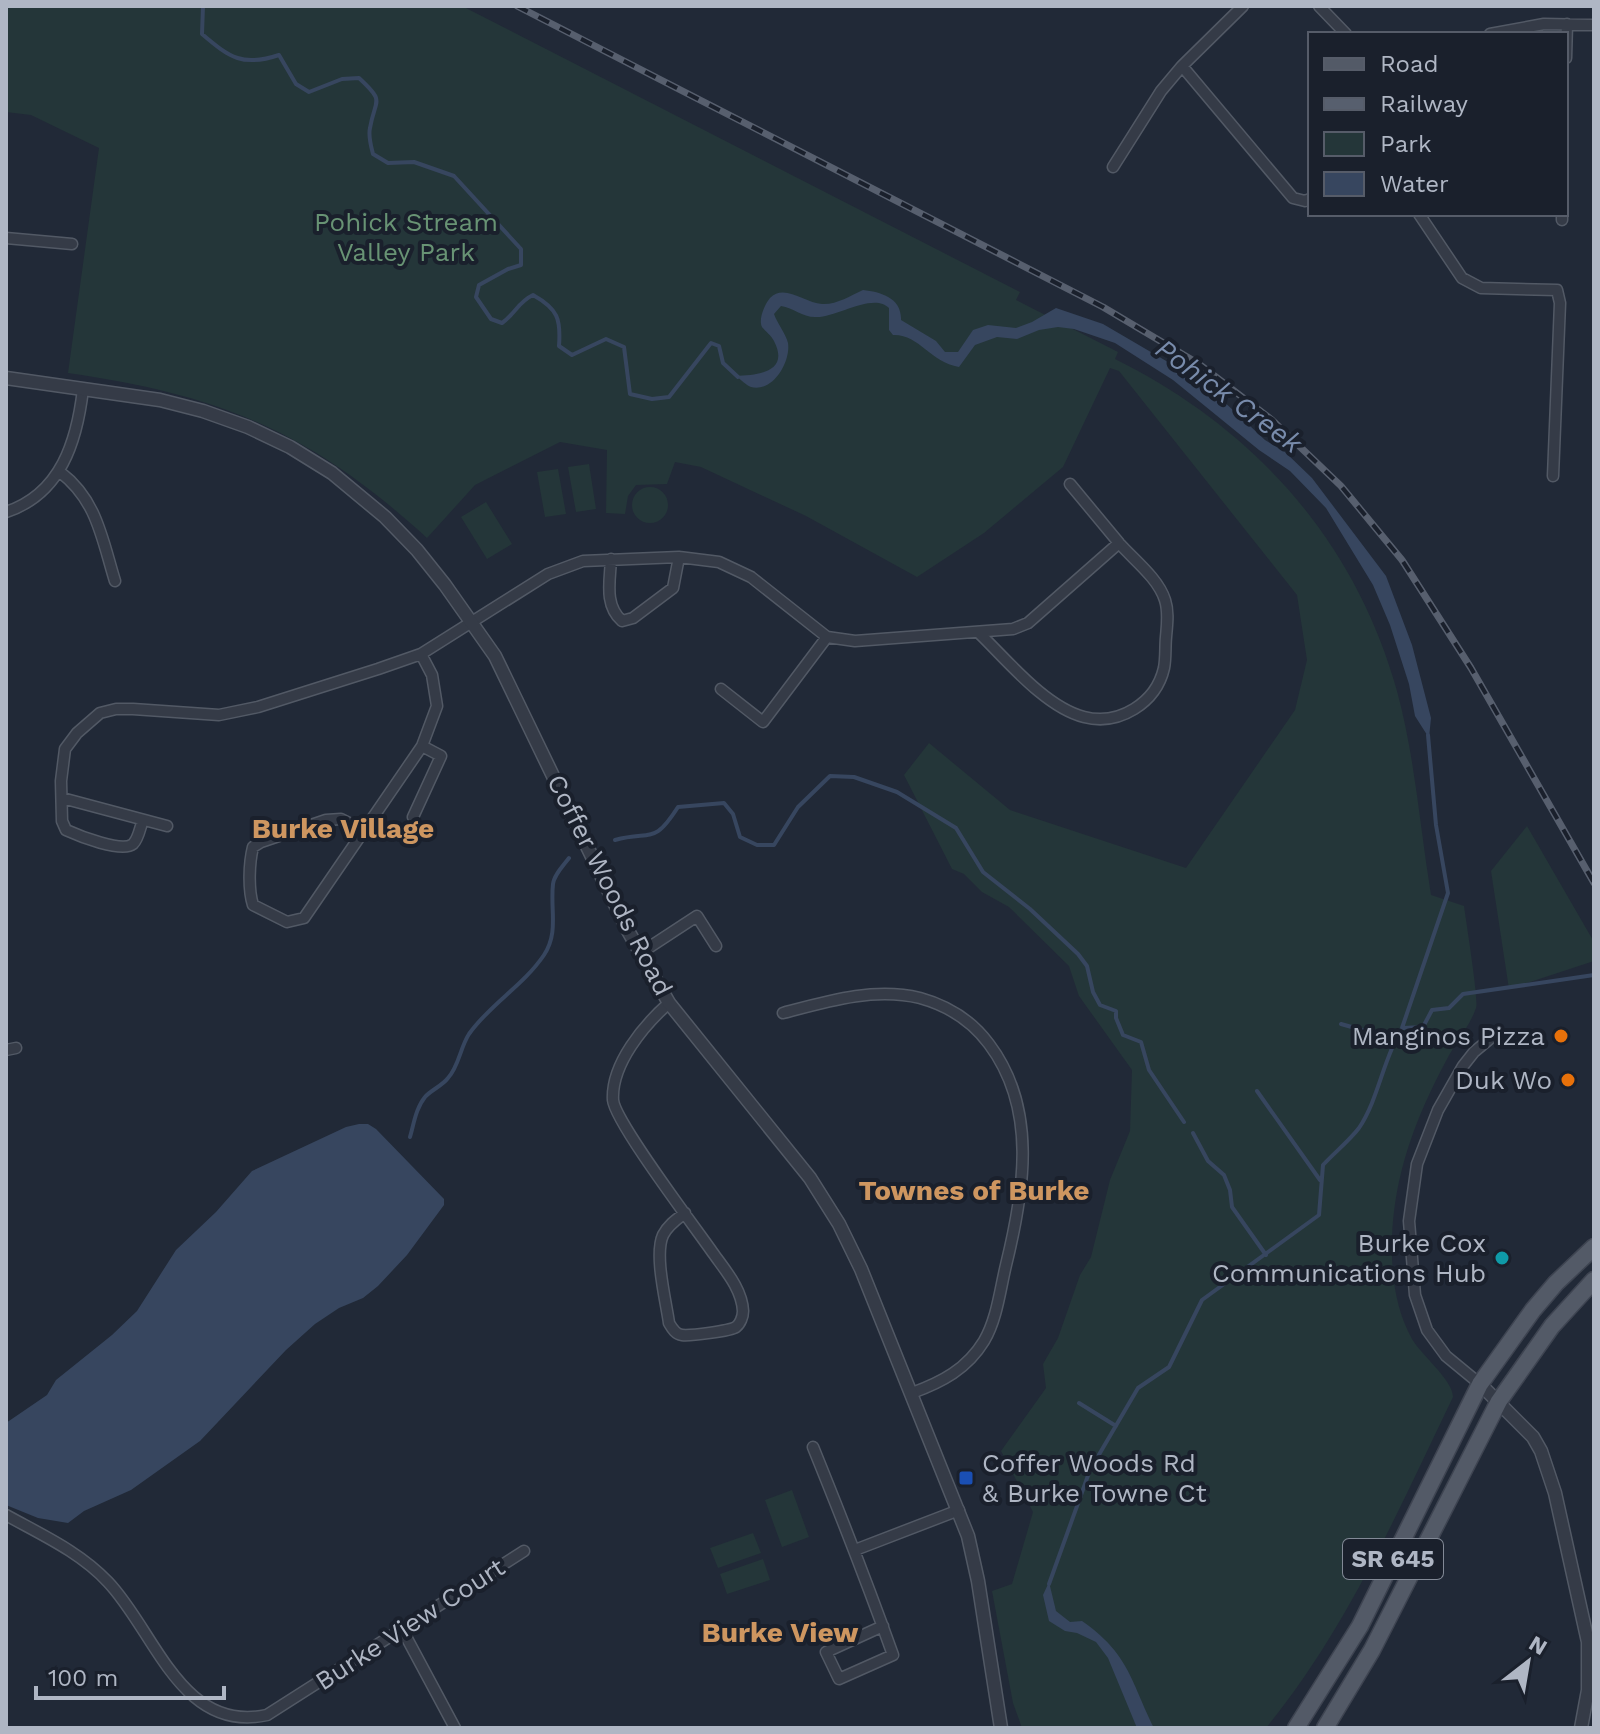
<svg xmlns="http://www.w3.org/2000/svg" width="1600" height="1734" viewBox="0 0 1600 1734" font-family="'Work Sans',sans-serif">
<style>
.green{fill:#243639}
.water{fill:#37465f}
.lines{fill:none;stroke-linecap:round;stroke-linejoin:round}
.stream{stroke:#37465f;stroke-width:4}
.minor-casing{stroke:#525965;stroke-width:13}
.tertiary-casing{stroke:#525965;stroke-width:15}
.primary-casing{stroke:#3e4451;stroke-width:19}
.minor{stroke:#353b47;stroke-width:10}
.tertiary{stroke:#353b47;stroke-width:12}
.primary{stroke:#535a67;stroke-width:16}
.rail-casing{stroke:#575f6e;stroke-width:7}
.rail{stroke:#1a202c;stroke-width:4;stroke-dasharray:12;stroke-linecap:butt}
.food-dot{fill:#e8710a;stroke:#1a202c;stroke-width:3}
.culture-dot{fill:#0f9aa8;stroke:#1a202c;stroke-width:3}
.transit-dot{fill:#1a4fb4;stroke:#1a202c;stroke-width:3}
.labels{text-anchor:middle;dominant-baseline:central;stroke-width:8;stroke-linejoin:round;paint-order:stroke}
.shield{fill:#1a202c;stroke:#828996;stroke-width:2}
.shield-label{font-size:24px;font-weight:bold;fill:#afb6c4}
.park-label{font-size:26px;fill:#689374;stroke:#1a202c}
.street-label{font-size:26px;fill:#afb6c4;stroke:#1a202c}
.poi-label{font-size:26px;fill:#afb6c4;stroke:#1a202c;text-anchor:end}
.water-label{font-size:28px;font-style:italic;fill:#788bab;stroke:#1a202c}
.neighbourhood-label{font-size:28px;font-weight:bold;fill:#ce9660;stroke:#1a202c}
</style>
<rect width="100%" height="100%" fill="#212937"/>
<path class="green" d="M6,6H462L1020,292L1016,300L1118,352L1115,359C1254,428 1355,540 1397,691C1415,757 1420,828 1431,895L1464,906C1466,921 1479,1001 1476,1008C1470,1026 1455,1043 1446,1061C1416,1117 1394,1174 1392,1239C1391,1273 1395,1308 1412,1339C1422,1356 1453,1380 1453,1397C1398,1511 1347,1629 1266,1728H1022L1013,1703L992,1591L1012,1584L1033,1512L1001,1451L1046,1388L1043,1364L1058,1338L1080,1275L1091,1257L1110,1180L1130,1131L1132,1070L1079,996L1069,966L1009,907L982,892L964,874L952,869L904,775L929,743L1010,810L1186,868L1295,710L1307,660L1297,595L1119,371L1110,368L1063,467L984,533L917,577L806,516L701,467L675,462L667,484L636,485L628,496L625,514L606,513L607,450L560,442L475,485L427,538C312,433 222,395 68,373L99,148L31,115L6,112Z
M589,464L596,509L576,512L568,467Z
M558,469L566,514L545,517L537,472Z
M632 505a18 18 0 1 1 36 0a18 18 0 1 1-36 0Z
M486,502L512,544L487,559L461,517Z
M1527,826L1594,942V961L1509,989L1491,871Z
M792,1490L809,1537L782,1547L765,1500Z
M753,1533L761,1553L718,1568L710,1548Z
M763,1559L770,1580L727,1594L720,1574Z"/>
<path class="water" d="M863,290C881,292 902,298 901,320L936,341L945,352H958L973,330L988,325L1016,328L1032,322L1056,308L1103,324L1185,372L1220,398L1265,440L1285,452L1312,478L1386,576L1412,645L1431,718L1429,738L1415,716L1409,684L1390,625L1373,585L1326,508L1290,471L1259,450L1173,380L1115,343L1074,329L1058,327L1039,330L1017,339L997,337L975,345L959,367C930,362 919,334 893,335L889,330V308C874,292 837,317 817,317C803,318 794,308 781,306L774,314C777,323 786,334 788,343C791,361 773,393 751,387C747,386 740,379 736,376C758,375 790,372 774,341C771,335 766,332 762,327C758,319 765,304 770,298C784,283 805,303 822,304C836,305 850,296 863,290Z
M359,1124H368L376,1129L444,1199V1205L407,1255L378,1286L363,1298L339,1308L315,1324L286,1350L200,1441L131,1490L84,1511L68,1523L38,1518L6,1505V1423L47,1395L56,1380L112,1335L137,1311L176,1250L216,1212L252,1171L346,1127Z
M1049,1582L1056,1611L1070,1622L1082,1621C1129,1654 1130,1679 1154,1728H1137L1108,1658L1096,1642L1077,1633L1065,1631L1049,1621L1043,1595Z"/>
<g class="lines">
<path class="stream" d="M203,6L202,34C230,58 243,67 279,55L296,84L309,92L342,79L359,78C386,103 375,98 370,128C368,136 371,146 373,154L388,163L414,162L454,176L521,249V265L508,269L479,285L476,297L491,319L502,323C515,314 518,302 533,295C558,309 561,319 559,346L572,355L606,339L624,347L630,394L652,399L669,397L711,343L719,346L723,363L738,377
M615,840C652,830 653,846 678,807L724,803L733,814L740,837L757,845H774L798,807L830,776L854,777L897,792L956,828L983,872L1030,909L1078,954L1087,966L1093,992L1100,1005L1116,1011V1018L1123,1035L1141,1042L1149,1070L1184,1122
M1341,1024L1373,1033L1390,1047
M1403,1028L1423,1027L1432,1010L1449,1008L1463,994L1594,975
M1257,1091L1320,1180
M1193,1133L1208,1161L1224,1175L1230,1190L1232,1207L1266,1255
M410,1137C414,1123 416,1108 425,1097C431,1090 442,1086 448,1078C459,1066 460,1048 469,1034C490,1004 523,986 544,955C559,932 550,910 553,884C554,875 563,866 569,858
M1079,1403L1116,1426
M1049,1584L1090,1470L1138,1388L1169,1367L1202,1300L1319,1215L1323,1165C1334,1153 1349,1141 1359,1128C1379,1098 1383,1059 1402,1028L1448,893L1436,825L1428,735"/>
<defs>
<path id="minor" d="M1319,6L1346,34
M1490,34L1544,24L1594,25
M1566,58L1567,24
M1182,66L1293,198L1305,201L1310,199
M1113,167L1161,91L1182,66L1243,6
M1419,214L1462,278L1481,288L1557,290L1560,303L1553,476
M1562,220V214
M6,238L72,244
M60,472C97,500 102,539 115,581
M1070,484L1119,543
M6,512C61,494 77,441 83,389
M611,559C610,581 604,605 622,621L633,618L673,588L679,557
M721,689L763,722L827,637
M62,798L167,826
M413,817L441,756L422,746
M143,820C140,827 139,838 133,844C122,853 79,836 66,830L62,821L61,781L65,749L77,733L100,713L116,709H133L219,715L258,707L378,669L421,654L548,574L583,561L679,557L719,562L751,577L827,637L855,641L1013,629L1028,623L1119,543C1134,560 1158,578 1165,600C1169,612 1167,625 1166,637C1165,647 1166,658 1164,668C1156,703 1119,726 1084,717C1045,707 1007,660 979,633
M365,831L341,819L326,820L261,842L253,847C249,863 248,889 253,905L287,922L304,918L422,746L437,706L432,675L421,654
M639,954L697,916L716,946
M669,1003C644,1025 611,1064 613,1100C615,1122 695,1227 713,1253C725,1270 742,1289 743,1311C743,1317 740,1324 736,1327C730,1331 690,1336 682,1335C675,1334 672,1328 669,1323C666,1301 654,1255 663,1235C668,1225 677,1219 685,1213
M783,1013C828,1001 874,987 920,998C949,1006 972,1021 989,1044C1038,1109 1024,1192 1006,1265C1000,1290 997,1319 984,1341C967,1369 942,1382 912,1393
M6,1050L16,1048
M1480,1384L1446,1356L1427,1330L1415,1295L1409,1221L1417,1164L1438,1110L1463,1066L1474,1052L1498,1032
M813,1447C841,1516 868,1585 893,1655L839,1679L826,1652L883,1626
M6,1515C42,1535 80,1552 108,1582C155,1631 181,1734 267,1715L524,1551
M855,1550L959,1510
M403,1631L455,1728"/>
<path id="tertiary" d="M6,378L160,400L203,411L248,427L290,447L332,473L385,517L417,550L445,585L495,656L627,929L669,1003L810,1178L839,1224L861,1269L968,1536L978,1581L1001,1728
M1480,1384L1533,1437L1541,1451L1555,1493L1588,1642V1690L1581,1728"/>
<path id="primary" d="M1296,1728L1360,1626L1480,1384L1533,1310L1556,1283L1594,1247
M1325,1728L1372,1650L1499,1401L1552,1326L1594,1280"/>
</defs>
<use href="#minor" class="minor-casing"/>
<use href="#tertiary" class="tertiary-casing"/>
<use href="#primary" class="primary-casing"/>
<use href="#minor" class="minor"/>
<use href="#tertiary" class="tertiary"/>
<use href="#primary" class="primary"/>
<defs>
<path id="rail" d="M517,6L1103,307L1199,364L1272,420L1341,486L1402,560L1471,668L1594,883"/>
</defs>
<use href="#rail" class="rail-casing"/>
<use href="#rail" class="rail"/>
</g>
<g class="food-dot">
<circle cx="1561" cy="1036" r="8"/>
<circle cx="1568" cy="1080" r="8"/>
</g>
<circle class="culture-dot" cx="1502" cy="1258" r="8"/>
<rect class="transit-dot" x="958" y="1470" width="16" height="16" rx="4"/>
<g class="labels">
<rect class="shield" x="1343" y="1539" width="100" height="40" rx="6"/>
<g class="shield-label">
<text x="1393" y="1559">SR 645</text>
</g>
<g class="park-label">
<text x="406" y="222">Pohick Stream<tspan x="406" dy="30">Valley Park</tspan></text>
</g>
<g class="street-label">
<text transform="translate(610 885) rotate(63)">Coffer Woods Road</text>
<text transform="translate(410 1624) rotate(-33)">Burke View Court</text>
</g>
<g class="poi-label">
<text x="1545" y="1036">Manginos Pizza</text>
<text x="1552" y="1080">Duk Wo</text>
<text x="1486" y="1243">Burke Cox<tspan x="1486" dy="30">Communications Hub</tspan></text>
<text x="982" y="1463" text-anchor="start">Coffer Woods Rd<tspan x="982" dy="30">&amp; Burke Towne Ct</tspan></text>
</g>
<g class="water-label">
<text transform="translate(1229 396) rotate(36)">Pohick Creek</text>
</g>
<g class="neighbourhood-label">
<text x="343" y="828">Burke Village</text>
<text x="974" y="1190">Townes of Burke</text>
<text x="780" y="1632">Burke View</text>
</g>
</g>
<rect width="1600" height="1734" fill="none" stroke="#afb6c4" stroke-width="16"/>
<rect x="1308" y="32" width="260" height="184" fill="#1a202c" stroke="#565c69" stroke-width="2"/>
<rect x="1324" y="58" width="40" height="12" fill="#535a67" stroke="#565c69" stroke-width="2"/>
<text x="1380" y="72" font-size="24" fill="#afb6c4">Road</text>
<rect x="1324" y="98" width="40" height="12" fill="#575f6e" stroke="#565c69" stroke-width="2"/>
<text x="1380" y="112" font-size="24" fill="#afb6c4">Railway</text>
<rect x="1324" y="132" width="40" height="24" fill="#243639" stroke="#565c69" stroke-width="2"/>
<text x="1380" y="152" font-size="24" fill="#afb6c4">Park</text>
<rect x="1324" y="172" width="40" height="24" fill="#37465f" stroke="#565c69" stroke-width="2"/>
<text x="1380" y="192" font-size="24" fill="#afb6c4">Water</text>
<g transform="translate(1528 1662) rotate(31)" stroke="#1a202c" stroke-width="6" paint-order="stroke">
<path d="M0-6L14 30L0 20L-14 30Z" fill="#afb6c4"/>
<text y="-12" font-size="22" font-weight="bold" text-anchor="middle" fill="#afb6c4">N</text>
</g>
<path d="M36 1686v12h188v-12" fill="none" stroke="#afb6c4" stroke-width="4"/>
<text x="48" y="1686" font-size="24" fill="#afb6c4" stroke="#1a202c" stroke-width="6" paint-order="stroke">100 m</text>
</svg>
